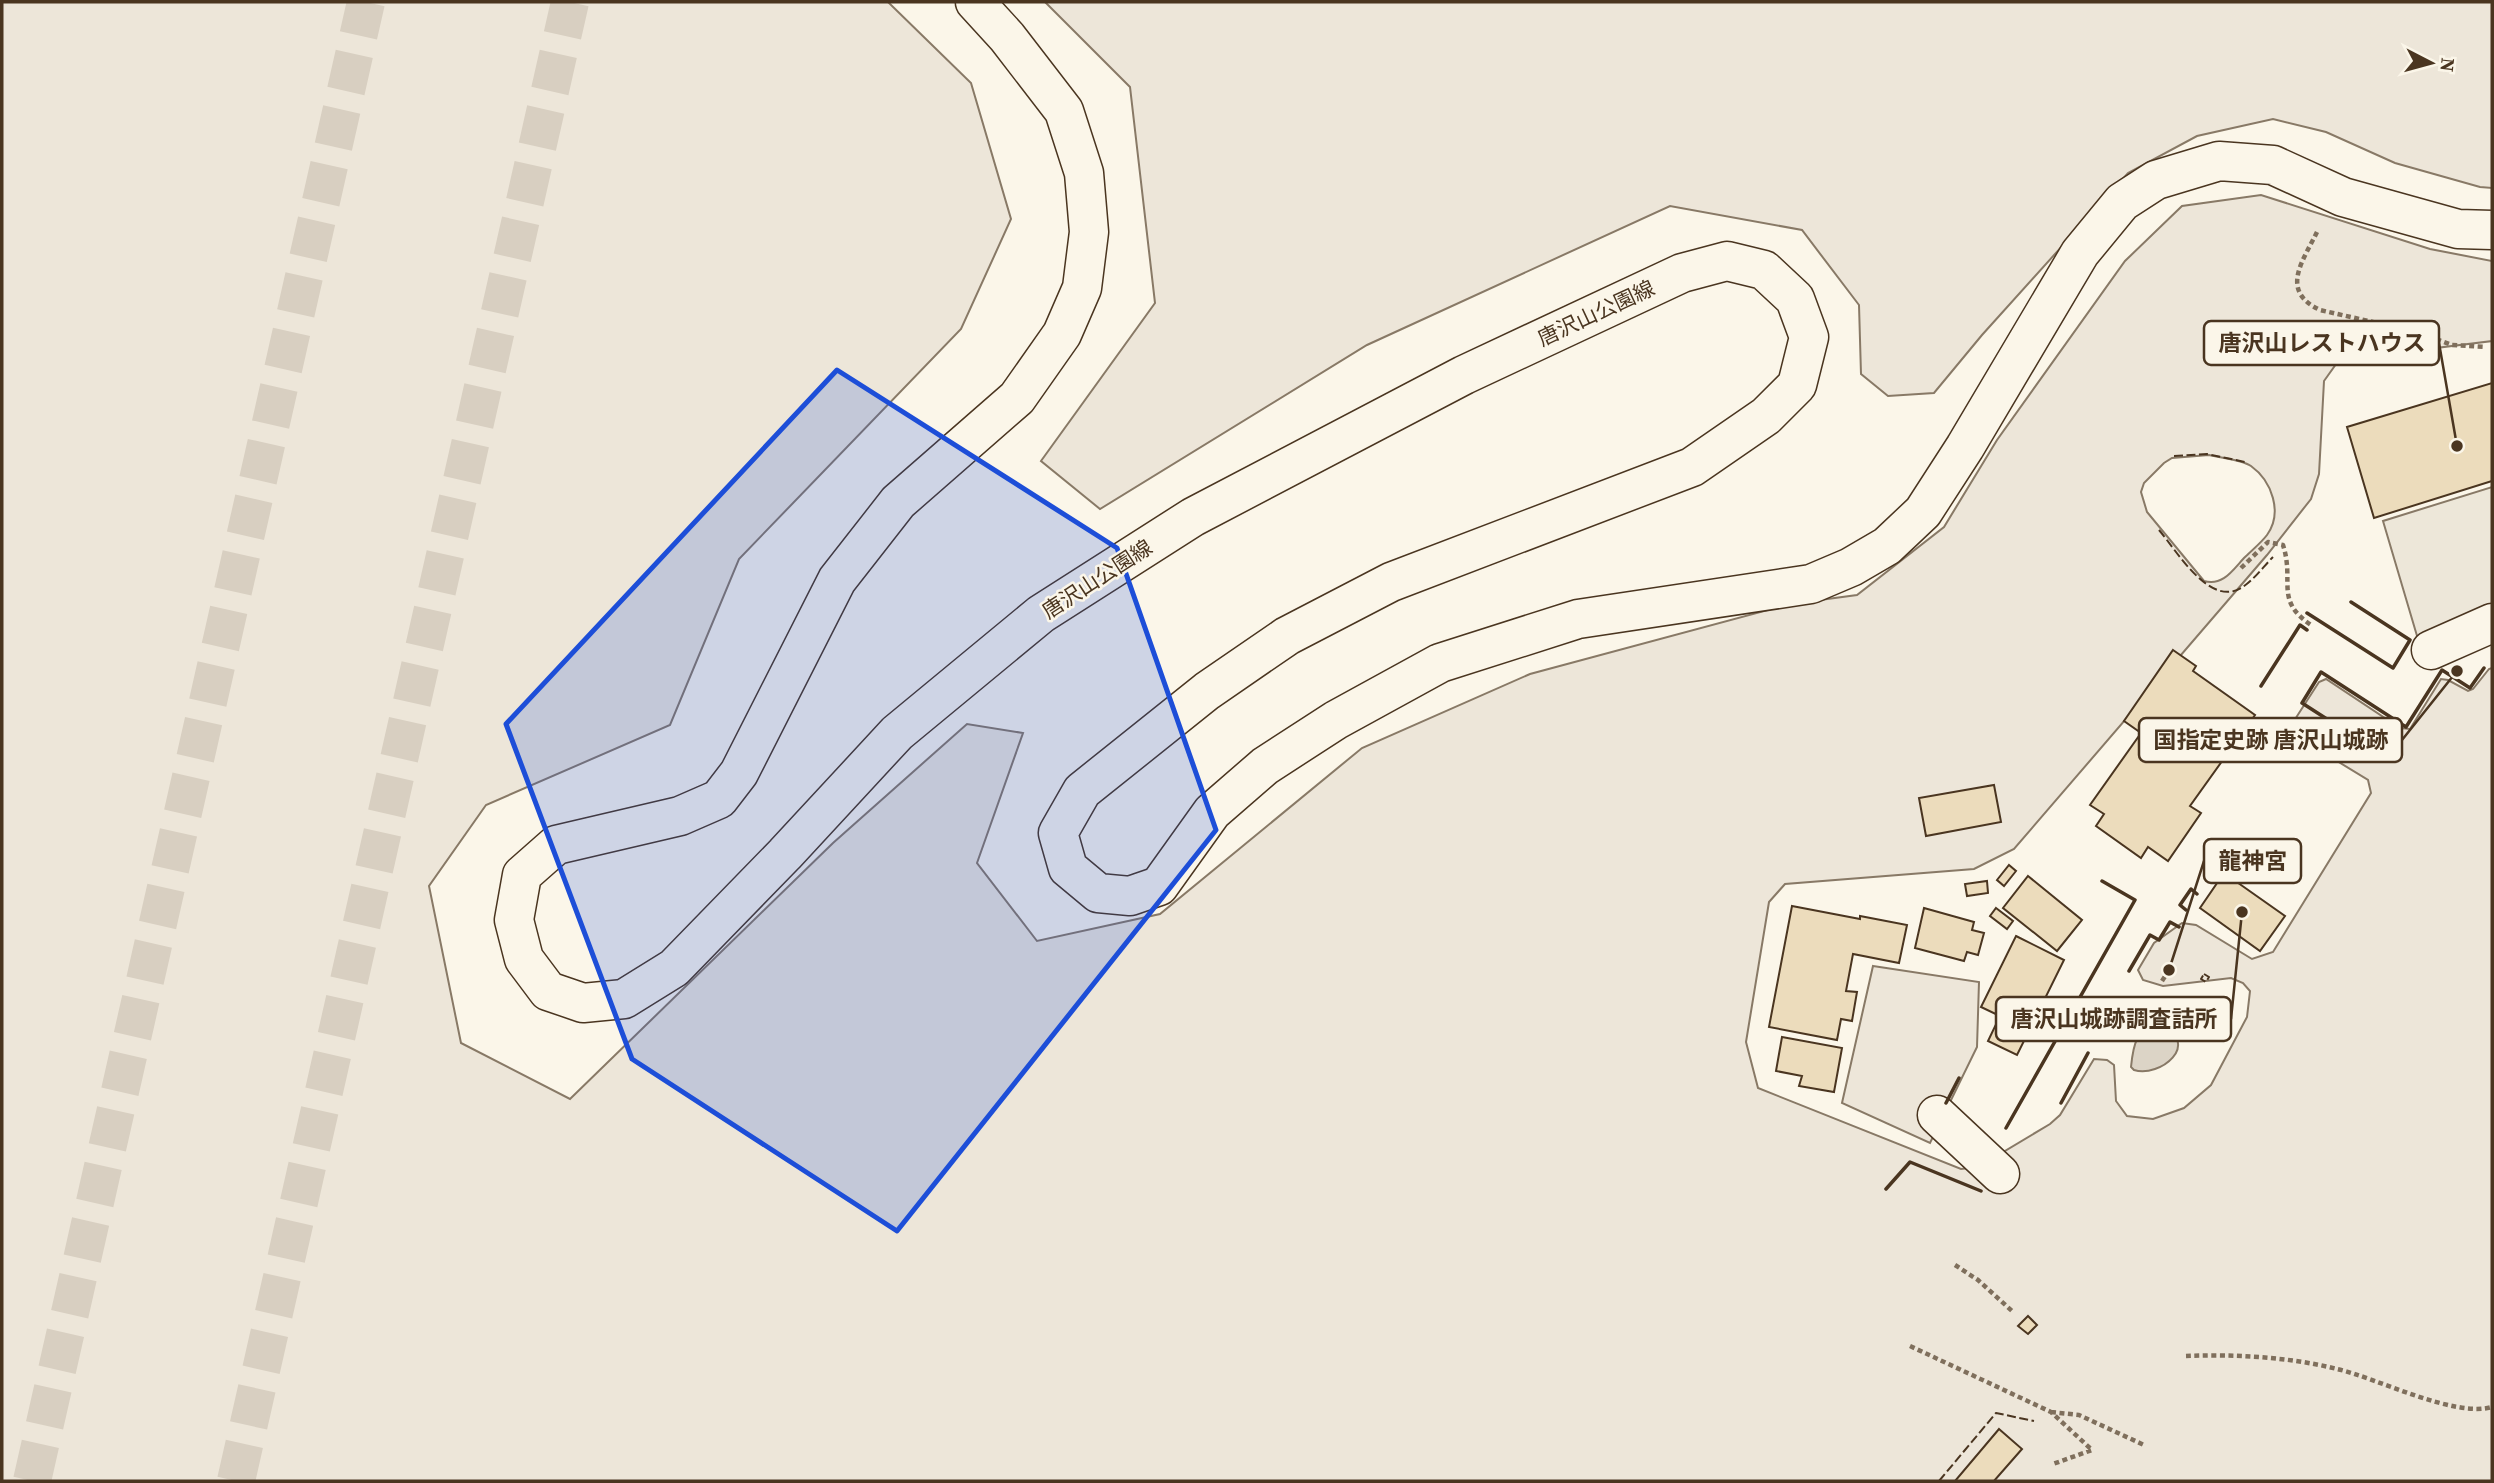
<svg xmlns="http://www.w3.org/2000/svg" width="2494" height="1483" viewBox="0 0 2494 1483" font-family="'Source Serif 4','Noto Sans JP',serif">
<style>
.green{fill:#ede6d9;stroke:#887966;stroke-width:2;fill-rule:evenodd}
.parking{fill:#ede7d9;stroke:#887966;stroke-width:2}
.water{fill:#dcd4c6;stroke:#887966;stroke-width:2}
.building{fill:#ecdcbc;stroke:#4a3520;stroke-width:2}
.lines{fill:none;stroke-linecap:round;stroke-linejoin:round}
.highway-tunnel{stroke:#d8cfc1;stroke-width:38;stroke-dasharray:38 19;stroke-linecap:butt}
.minor-casing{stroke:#4a3520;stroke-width:41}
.major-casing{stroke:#4a3520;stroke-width:41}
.path{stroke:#7f6f5c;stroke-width:4.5;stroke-dasharray:5 3.5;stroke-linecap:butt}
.minor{stroke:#fbf6e9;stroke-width:38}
.major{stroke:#fbf6e9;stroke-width:38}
.fence{stroke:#4a3520;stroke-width:2;stroke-dasharray:9 3.5;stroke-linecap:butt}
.wall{stroke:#4a3520;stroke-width:3.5}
.marked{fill:#1d4ed8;fill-opacity:0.2;stroke:#1d4ed8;stroke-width:5;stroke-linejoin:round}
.labels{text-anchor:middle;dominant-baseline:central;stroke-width:5;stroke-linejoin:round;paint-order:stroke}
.street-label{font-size:21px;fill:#4a3520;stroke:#fbf6e9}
.leader{fill:none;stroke:#4a3520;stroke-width:2.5}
.callout-dot{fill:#4a3520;stroke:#fbf6e9;stroke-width:2.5}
.callout{fill:#fbf6e9;stroke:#4a3520;stroke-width:2.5}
.callout-label{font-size:23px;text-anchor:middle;font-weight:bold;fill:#4a3520}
</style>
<rect width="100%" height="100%" fill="#fbf6e9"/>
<path class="green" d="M2,2H888L971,83L1011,219L961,329L739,559L670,725L486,805L429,886L461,1043L570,1099L833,843L967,724L1023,733L977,863L1037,941L1160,914L1362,748L1530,674L1790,604L1857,595L1944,527L1997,440L2125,261L2182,206L2261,195L2430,249L2492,261V341L2339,360L2324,381L2319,474L2311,499L2267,555L2014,849L1974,869L1785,884L1769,902L1746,1042L1758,1088L1961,1169L1978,1167L2050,1124L2060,1115L2094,1059L2107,1060L2114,1065L2116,1101L2127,1116L2153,1119L2184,1108L2211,1085L2247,1017L2250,991L2243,983L2231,978L2163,986L2143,980L2138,970L2154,943L2182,923L2196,925L2252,959L2273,952L2371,793L2368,780L2293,734L2290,727L2319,682L2326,679L2400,728L2410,729L2441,679L2448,680L2468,691L2473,689L2489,669L2492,668V1481H2ZM2209,455C2221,458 2241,459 2251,466C2272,481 2283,513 2267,535C2261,543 2251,551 2244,558C2232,571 2223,586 2204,581L2147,512L2141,492L2144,483L2164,463L2172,458Z
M1045,2H2492V188L2480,187L2395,163L2326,132L2273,119L2197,136L2128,173L1982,335L1934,393L1888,396L1861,374L1859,305L1802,230L1670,206L1367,345L1100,509L1041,461L1155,303L1130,87Z
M1873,966L1979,982L1977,1047L1930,1143L1842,1103Z"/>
<path class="parking" d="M2492,487V617L2420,646L2383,521Z"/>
<path class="water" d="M2161,1025C2202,1044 2160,1078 2134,1070L2131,1067C2133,1046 2136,1026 2161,1025Z"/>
<path class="building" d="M2492,383V481L2374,518L2347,427Z
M2173,650L2196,666L2193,671L2255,715L2190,806L2201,813L2168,861L2148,847L2141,858L2096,826L2104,814L2090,805L2141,733L2124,721Z
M1994,785L2001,822L1926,836L1919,798Z
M2009,865L2016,871L2004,886L1997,880Z
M2224,873L2285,916L2260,951L2200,908Z
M2028,876L2082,920L2057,951L2003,908Z
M1987,881L1988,893L1967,896L1965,884Z
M1792,906L1860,919V916L1907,925L1899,963L1853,954L1846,991L1857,992L1852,1021L1841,1019L1837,1040L1769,1027Z
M1924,908L1974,922L1972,930L1984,933L1978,955L1967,952L1964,961L1915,948Z
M1996,908L2013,921L2007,929L1990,916Z
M2016,936L2064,960L2017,1055L1988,1041L2000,1016L1981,1007Z
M1782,1037L1842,1048L1834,1092L1799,1086L1802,1076L1776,1071Z
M2028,1316L2037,1325L2028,1334L2018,1326Z
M1999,1429L2022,1449L1994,1481H1955Z"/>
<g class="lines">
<path class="highway-tunnel" d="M32,1481L366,2
M236,1481L570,2"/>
<defs>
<path id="minor" d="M2431,650L2492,623
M1937,1115L2000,1174"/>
<path id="major" d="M975,2L1007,37L1064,111L1084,173L1089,232L1082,288L1062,334L1017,398L898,502L837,580L739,773L719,799L680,816L556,845L522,875L514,920L524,959L548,991L583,1003L624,999L674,968L785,854L897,733L1041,614L1193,517L1464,375L1682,273L1727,261L1764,270L1795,299L1809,337L1797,385L1766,416L1692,467L1391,582L1287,636L1207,691L1082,791L1058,833L1068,868L1098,893L1130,896L1159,886L1212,812L1265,766L1336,720L1440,663L1578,619L1811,584L1851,567L1887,546L1923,512L1965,447L2080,253L2122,202L2156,180L2219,161L2273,165L2343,197L2458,229L2492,230"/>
</defs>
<use href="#minor" class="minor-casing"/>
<use href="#major" class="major-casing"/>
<path class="path" d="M2317,232C2303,261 2279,291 2320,310L2417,332L2452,345L2486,347
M2241,568L2268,542L2283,545C2295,582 2274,600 2311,625
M2162,981L2166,975
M1955,1265L1978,1280L2012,1311
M1910,1346L2051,1412L2092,1450L2053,1464
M2186,1356C2234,1354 2290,1357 2337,1369C2377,1378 2454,1418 2492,1407
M2051,1412L2079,1415L2144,1445"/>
<use href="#minor" class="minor"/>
<use href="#major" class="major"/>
<path class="fence" d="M2174,456L2207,454L2245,462
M2159,530C2177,551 2209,607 2241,588C2253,581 2263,567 2273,557
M2204,974L2209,977L2206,982L2201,979Z
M1939,1481L1996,1413L2034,1421"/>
<path class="wall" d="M2307,613L2393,668L2410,640L2351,602
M2261,686L2300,625L2307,630
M2386,757L2302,703L2321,672L2406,727L2442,670L2470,688L2484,668
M2186,910L2180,905L2191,889L2197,894
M2129,971L2150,935L2159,940L2170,922L2179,927
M1946,1103L1959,1078
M2061,1103L2088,1053
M2006,1128L2135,900L2102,881
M1886,1189L1910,1162L1981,1191"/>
</g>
<path class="marked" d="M837,370L1117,548L1216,830L897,1231L632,1059L506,724Z"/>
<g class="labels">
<g class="street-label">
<text transform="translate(1596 313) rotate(-25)">唐沢山公園線</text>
<text transform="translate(1097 579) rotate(-33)">唐沢山公園線</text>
</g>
</g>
<path class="leader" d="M2457 446L2439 343M2457 671L2402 740M2169 970L2204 861M2242 912L2231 1019"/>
<g class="callout-dot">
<circle cx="2457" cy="446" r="7"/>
<circle cx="2457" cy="671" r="7"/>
<circle cx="2169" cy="970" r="7"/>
<circle cx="2242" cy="912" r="7"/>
</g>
<g class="callout">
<rect x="2204" y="321" width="235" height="44" rx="7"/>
<rect x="2139" y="718" width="263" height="44" rx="7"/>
<rect x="2204" y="839" width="97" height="44" rx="7"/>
<rect x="1996" y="997" width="235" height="44" rx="7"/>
</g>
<g class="callout-label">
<text x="2322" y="351">唐沢山レストハウス</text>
<text x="2271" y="748">国指定史跡 唐沢山城跡</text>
<text x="2253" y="869">龍神宮</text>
<text x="2114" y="1027">唐沢山城跡調査詰所</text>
</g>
<rect width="2494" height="1483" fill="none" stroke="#4a3520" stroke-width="7"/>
<g transform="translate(2431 63) rotate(96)" stroke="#fbf6e9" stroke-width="5" paint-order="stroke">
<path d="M0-5L12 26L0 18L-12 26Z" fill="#4a3520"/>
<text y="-10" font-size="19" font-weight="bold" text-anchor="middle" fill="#4a3520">N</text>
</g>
</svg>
